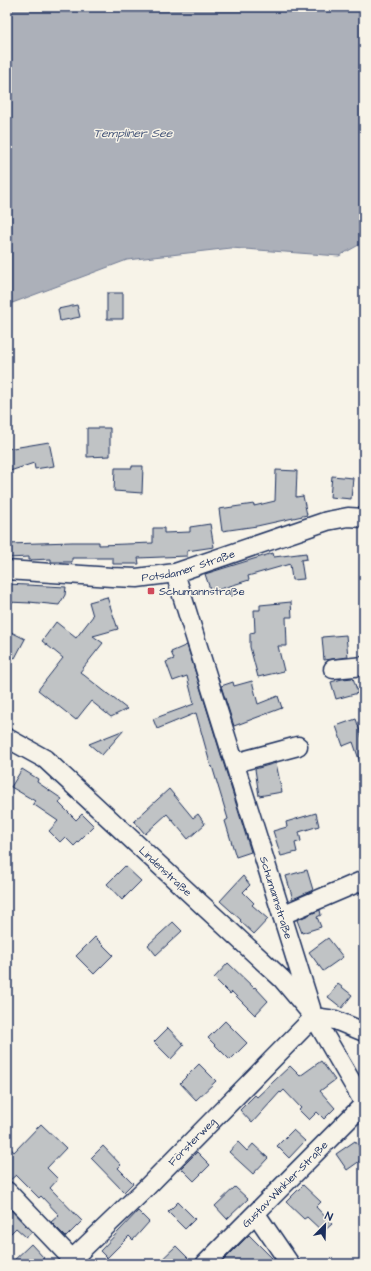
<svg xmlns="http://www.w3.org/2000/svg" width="371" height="1271" viewBox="0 0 371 1271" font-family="'Architects Daughter',sans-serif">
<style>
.water{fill:#acb0b9;stroke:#727c95}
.building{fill:#c0c3c5;stroke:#1b2f5e}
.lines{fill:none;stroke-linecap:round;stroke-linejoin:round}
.minor-casing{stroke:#1b2f5e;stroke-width:21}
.minor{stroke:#f7f3e8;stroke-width:18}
.poi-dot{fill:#d1495b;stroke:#f7f3e8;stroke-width:1.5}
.labels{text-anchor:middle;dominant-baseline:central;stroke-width:3;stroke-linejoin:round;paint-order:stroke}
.street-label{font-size:11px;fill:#1b2f5e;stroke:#f7f3e8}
.poi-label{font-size:11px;fill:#1b2f5e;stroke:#f7f3e8;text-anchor:start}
.water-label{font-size:12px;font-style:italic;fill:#465679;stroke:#f7f3e8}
</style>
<rect width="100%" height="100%" fill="#f7f3e8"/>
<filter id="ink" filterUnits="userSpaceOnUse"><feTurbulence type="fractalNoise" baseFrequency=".025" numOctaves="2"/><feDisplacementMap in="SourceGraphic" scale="8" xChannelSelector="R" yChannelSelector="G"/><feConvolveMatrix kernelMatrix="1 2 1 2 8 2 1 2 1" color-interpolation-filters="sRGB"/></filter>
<g filter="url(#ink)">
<path class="water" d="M7,7H364V242L339,256L231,248L127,260L7,305Z"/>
<path class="building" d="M107,293H123V319H107Z
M77,305L80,317L60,321L58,309Z
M87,428H110V456L87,457Z
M49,442L54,466L35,469L34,463L7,472V449Z
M132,466H143L142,493L114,491L115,468H132Z
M276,470L297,471L296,497L303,496L307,515L257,526L222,531L219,509L254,504V506L275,501Z
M332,476L353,478L351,499L330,497Z
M210,524L214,547L187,551V556L138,558L139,564H113V558H72V562H51V559L29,560V557L7,558V544L72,542H99V545L153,543V528H164V533L190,532V527Z
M273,553L274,557L306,553L307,559L301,560L304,579L292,580L290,564L248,576L249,580L211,592L205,574Z
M7,584L66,587L65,595L59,605L29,602L31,603L7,602Z
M107,597L118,629L93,636L103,643L80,672L127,709L111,717L91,701L76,720L38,690L63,658L42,641L56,622L76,638L93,616L89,602Z
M291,602L292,617H286L287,646H278L284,671L258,677L250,647V633L255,632L254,610H260V605Z
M7,630L25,639L15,658L7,654Z
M346,635L348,657L324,660L322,637Z
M187,645L251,852L236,857L225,821L228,819L212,766L211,767L196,713L157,729L153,719L194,704L187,676L173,681L166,662L174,659L171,652Z
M353,678L358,693L336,699L331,682L342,679Z
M252,681L258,704L278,696L282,708L234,726L221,686L233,682L234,686Z
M356,719L364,743V767L362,768L353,742L343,746L336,726Z
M124,730L102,755L89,744Z
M276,763L282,792L259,796L255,769Z
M22,769L38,779L37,782L62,799L59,803L76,820L82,814L94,826L74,846L65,837L60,842L49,831L58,821L33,804L35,801L11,787Z
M169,789L193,818L198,814L205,824L188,839L167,814L145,834L134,821Z
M316,813L319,826L299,832L301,841L295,843L297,852L281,856L273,831L287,827L286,822Z
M125,866L141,881L122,900L107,884Z
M307,870L313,890L293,899L286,876Z
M243,876L250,885L243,892L254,903L252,905L268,919L254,934L240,921L241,920L220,901Z
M320,910L321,915L317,917L321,927L302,933L297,920Z
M173,922L182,931L156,955L148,945Z
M95,937L113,955L94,974L76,956Z
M328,938L343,957L323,971L309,952Z
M228,963L254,988L255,987L268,1001L255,1015L232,992L230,994L214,978Z
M338,984L352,995L342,1008L328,997Z
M225,1021L247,1043L230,1060L208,1038Z
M168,1028L184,1045L171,1059L154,1042Z
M321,1061L335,1080L320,1091L335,1108L324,1119L317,1112L309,1120L299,1110L301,1108L284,1090L281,1093L280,1092L252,1123L240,1110L255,1095L257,1097L290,1066L300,1076Z
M199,1064L216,1081L196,1100L180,1083Z
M41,1124L66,1148L47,1168L58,1179L50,1188L82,1221L66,1237L51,1222L59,1215L41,1196L39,1198L16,1175L9,1181H7V1144L14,1152Z
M293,1130L305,1141L289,1158L277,1146Z
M355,1141L364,1153V1158L347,1170L336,1154Z
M238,1142L247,1151L253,1144L268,1158L253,1174L229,1152Z
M103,1146L121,1165L118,1168L133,1183L124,1192L91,1158Z
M197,1152L210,1165L194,1181L181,1168Z
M303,1185L321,1202L316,1207L332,1224L323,1232L307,1217L304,1219L286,1202Z
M235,1187L248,1199L227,1219L215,1206Z
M178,1202L195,1219L185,1229L168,1212Z
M7,1206L32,1232L26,1237L16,1228L7,1237Z
M138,1211L149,1222L133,1240L129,1236L107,1258L100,1251Z
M249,1235L272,1258L267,1264H220Z
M31,1244L44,1258L37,1264H10Z
M176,1246L189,1259L183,1264H157Z"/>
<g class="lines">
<defs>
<g id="minor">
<path id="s1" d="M7,570L112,577L137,578L175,573L327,521L348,517L364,518"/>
<path id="s2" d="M175,573L311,1008"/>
<path d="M333,669L364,666"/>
<path id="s3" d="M7,738L45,759L282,979L314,1017L364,1103"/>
<path d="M235,763L298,746"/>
<path d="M282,915L364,880"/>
<path d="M314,1017L335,1020L364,1032"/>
<path d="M7,1191L72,1259"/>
<path d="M256,1214L290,1264"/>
<path id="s4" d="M67,1264L144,1190L314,1017"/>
<path id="s5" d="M205,1264L364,1104"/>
</g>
</defs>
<use href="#minor" class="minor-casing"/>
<use href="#minor" class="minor"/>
</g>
</g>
<rect class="poi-dot" x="147" y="587" width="8" height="8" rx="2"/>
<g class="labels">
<g class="street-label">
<text stroke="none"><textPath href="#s1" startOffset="183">Potsdamer Straße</textPath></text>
<text stroke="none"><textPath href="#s3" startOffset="208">Lindenstraße</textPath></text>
<text stroke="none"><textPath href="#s2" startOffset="340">Schumannstraße</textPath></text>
<text stroke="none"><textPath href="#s4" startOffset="175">Försterweg</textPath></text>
<text stroke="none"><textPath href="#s5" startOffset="113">Gustav-Winkler-Straße</textPath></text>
</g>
<g class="poi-label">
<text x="159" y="591">Schumannstraße</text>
</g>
<g class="water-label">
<text x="133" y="133">Templiner See</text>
</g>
</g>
<rect width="371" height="1271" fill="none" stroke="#f7f3e8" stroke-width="24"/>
<rect x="12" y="12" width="347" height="1247" fill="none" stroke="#1b2f5e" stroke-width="1.5" filter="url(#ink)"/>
<g transform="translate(325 1225) rotate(23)" stroke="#f7f3e8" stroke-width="3" paint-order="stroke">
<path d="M0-3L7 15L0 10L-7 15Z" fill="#1b2f5e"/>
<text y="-6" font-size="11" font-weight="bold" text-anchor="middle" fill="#1b2f5e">N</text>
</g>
</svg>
